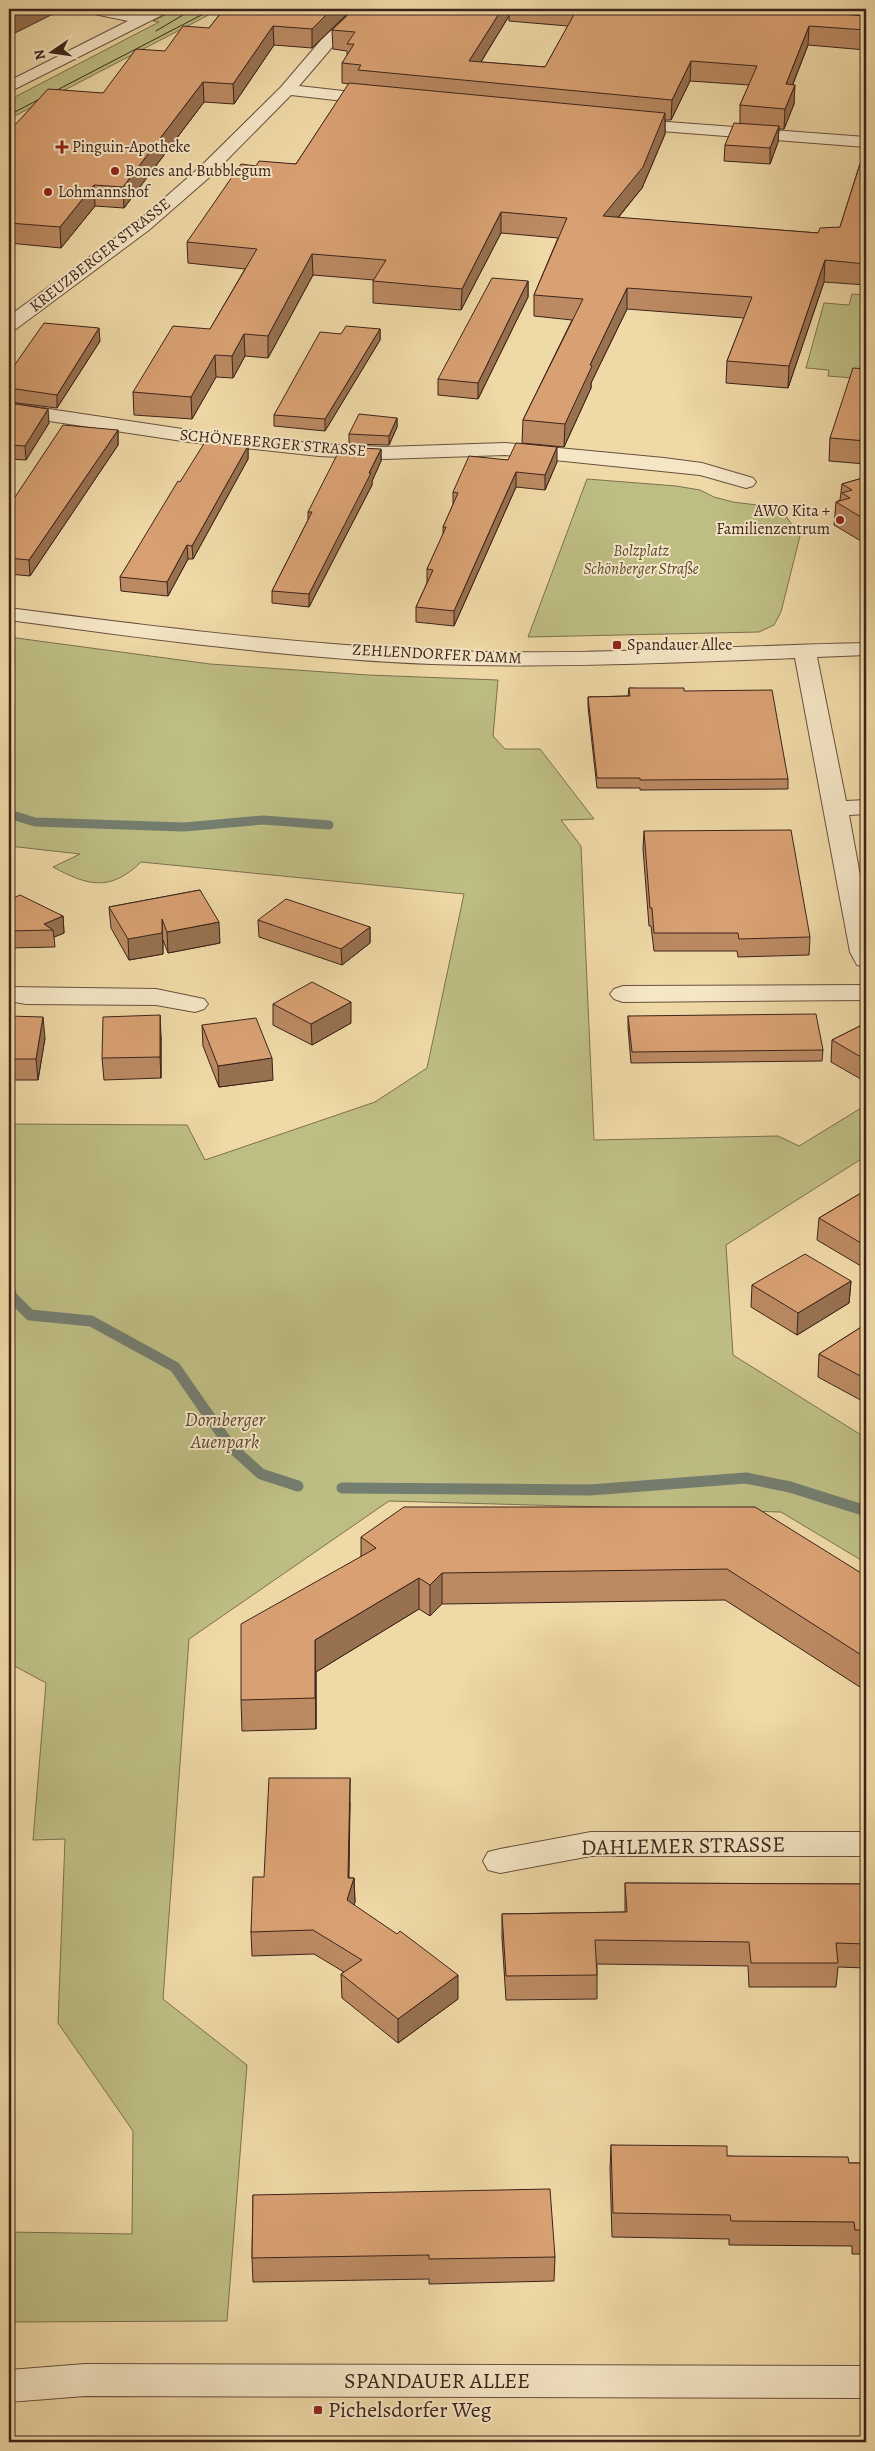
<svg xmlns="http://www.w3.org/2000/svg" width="875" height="2451" viewBox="0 0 875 2451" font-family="Alegreya,serif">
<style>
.green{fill:#bebe84;stroke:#7d704f}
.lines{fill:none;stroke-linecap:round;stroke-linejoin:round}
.stream-far1{stroke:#747e70;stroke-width:9}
.stream{stroke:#747e70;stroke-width:11}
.minor-casing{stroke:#69503d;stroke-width:2}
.minor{fill:#f5e6c6;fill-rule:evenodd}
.tram{stroke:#3c231a;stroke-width:1}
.wall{fill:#bb8a63;stroke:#3c231a;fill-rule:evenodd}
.shaded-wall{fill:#987150;stroke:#3c231a}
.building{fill:#d9a173;stroke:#3c231a}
.poi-dot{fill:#8f2418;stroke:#f5e6c6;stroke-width:2}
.labels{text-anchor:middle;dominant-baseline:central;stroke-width:4;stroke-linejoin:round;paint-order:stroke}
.far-poi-label{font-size:16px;fill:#3c231a;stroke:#f5e6c6;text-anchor:start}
.far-street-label{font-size:16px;fill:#3c231a;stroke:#f5e6c6}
.far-park-label{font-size:16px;font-style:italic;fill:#5c4a34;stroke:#f5e6c6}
.park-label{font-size:19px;font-style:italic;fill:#5c4a34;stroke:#f5e6c6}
.near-street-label{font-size:22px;fill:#3c231a;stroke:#f5e6c6}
.near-poi-label{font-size:22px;fill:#3c231a;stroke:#f5e6c6;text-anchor:start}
</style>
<rect width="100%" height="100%" fill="#efd9a7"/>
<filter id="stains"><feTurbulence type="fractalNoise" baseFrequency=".004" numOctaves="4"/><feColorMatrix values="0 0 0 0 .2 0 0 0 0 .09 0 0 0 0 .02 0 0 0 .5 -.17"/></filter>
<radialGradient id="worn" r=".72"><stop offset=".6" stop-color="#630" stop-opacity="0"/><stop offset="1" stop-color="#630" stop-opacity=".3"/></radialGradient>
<path class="green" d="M177,9H220L9,119V100L159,22L153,21Z
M852,294L866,295V379L828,376L829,370L806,368L824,303L849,305Z
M587,479L676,486L700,490L714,497L733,502L780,508L800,536L781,612L774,625L759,632L528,637Z
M9,637L210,664L368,675L498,680L493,736L505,749H540L594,819L561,820L581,846L594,1140L778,1136L799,1146L866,1105V1156L726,1245L733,1355L866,1438V1563L781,1512L389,1501L189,1639L163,1999L247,2065L227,2321L9,2322V2232L132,2234L133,2131L58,2023L65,1839L33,1840L46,1683L9,1663V1124L187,1125L205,1160L375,1102L427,1068L464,894L141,862C110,892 88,886 53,867L80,854L9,846Z"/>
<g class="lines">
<path class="stream-far1" d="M9,814L35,822L184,827L263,820L329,825"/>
<path class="stream" d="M9,1288L12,1297L30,1315L91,1321L175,1367L230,1446L261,1474L298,1486
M342,1488L590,1490L746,1478L790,1487L866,1511"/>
<defs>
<path id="minor" d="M82,9H113L141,14L152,9H171L168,12L9,92V81L128,21L85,12Z
M354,9H371L334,45L299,86L379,95L385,97L387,100L385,103L379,105L291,95L212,175L149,230L16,329L9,330V316L137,222L200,167L281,87L322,39Z
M628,119L866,137V147L622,128L620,124L622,120Z
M9,403L189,430L319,444L384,447L505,443L664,458L702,463L753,478L756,482L753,486L746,488L700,475L505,455L384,459L319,456L189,442L9,415Z
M9,608C149,626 289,644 430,650C575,657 721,646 866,643V655L817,657L846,801L866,800V814L849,815L866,908V967L857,965L850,952L795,658C674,663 552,668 431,664C289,658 149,639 9,620Z
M623,986L866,985V1000L623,1002L614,999L610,994L614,989Z
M9,987L156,989L204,999L208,1004L204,1009L195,1012L156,1005L26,1004L9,1001Z
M591,1832H866V1856H591L500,1873L488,1870L483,1861L488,1852L500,1849Z
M85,2364L866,2366V2398L85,2396L9,2402V2370Z"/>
</defs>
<use href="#minor" class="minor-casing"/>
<use href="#minor" class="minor"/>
<path class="tram" d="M156,31L193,9
M9,115L213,9"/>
</g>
<path class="wall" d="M224,9H352L312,48L274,45L234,104L204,102L124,208L95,206L61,248L9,243V125L14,126L103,93L165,51L209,28Z
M354,9H866V50L808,45L793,84L794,104L784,129H779L778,142L770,164L724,161L725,145L740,123V105L749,85L690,81L671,120H665V134L642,188L618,218L818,233L840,227L866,145V285L824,282L788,388L726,383L727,361L744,318L627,309L591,383V388L564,447L522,443L523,420L572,320L534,316V295L558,238L501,233L461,310L373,303V281L374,280L313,275L268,358L245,356L233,378L216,377L192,419L134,415L133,392L210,329L245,269L188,263L187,242L256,166L296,164L349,84L342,83V63L347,56V51L333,49L332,30ZM509,16V21L568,26L545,67L481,62Z
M528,281V297L478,399L438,395V379Z
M380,329V340L325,431L274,426V415L341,334Z
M100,341L57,408L9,402V373Z
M866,369V464L829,461L830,438Z
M9,403L49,423L26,460L9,459Z
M397,418V427L389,445L349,444V434Z
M118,430V445L30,576L9,574V506Z
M248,446V459L193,559H188L168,596L121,591L120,577L180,482Z
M381,449V461L372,481V485L309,607L272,603V591L308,520V512Z
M508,460L557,462L545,490L516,487L454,626L416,622V607L427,583V569L443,535V527L453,505V492Z
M866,477V544L834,525L836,502L840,500L842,484Z
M629,688L684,691L788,779V789L640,790V788H597L588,707V697L628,696Z
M644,831L810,937L809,955L738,957L737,951H654L651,926H649L643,849Z
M200,890L220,943L168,953L163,940V954L129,960L111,928L109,907Z
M9,900L63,916L64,933L54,937L55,947L9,948Z
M258,920L370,927V943L342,965L259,937Z
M273,1004L351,1023L312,1045L273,1025Z
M9,1016L45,1038L38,1080H9Z
M628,1016L823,1050L822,1061L631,1063L628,1027Z
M866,1023V1082L831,1062L832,1040Z
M202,1025L273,1080L219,1087L203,1046Z
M161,1036V1078L104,1080L102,1058Z
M866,1190V1269L817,1240L819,1218Z
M851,1281L849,1303L797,1335L751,1307L752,1285Z
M866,1324V1403L818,1377L819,1354Z
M361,1537L866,1576V1691L725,1600L442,1604L430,1616L419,1609L316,1672V1729L242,1731L241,1700L361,1556Z
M350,1802L349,1878H354L355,1902L354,1905L458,1999L398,2043L342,1998L341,1974L344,1972L314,1954L252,1956L251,1932L264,1877Z
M625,1883L866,1884V1968L838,1967L836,1987H749L748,1966L597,1964V1999L506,2000L502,1938V1914L625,1912Z
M611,2145L727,2156L849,2163H866V2254H852V2246L729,2245V2239L612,2237L610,2169Z
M253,2195L555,2257L554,2281L429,2284V2279L253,2282L252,2258Z"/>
<path class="shaded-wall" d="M22,9H63L9,36V15Z
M332,9H352L312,48V29Z
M502,9H509V16L469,81V61Z
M273,26L274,45L234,104L233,84Z
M809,26L808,45L785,104L786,84Z
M691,61L690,81L671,120L672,100Z
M203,82L204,102L124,208L123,187Z
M795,85L794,104L784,129L785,109Z
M665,113V134L642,188L602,237L603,216Z
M779,126L778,142L770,164V148Z
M94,185L95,206L61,248L60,227Z
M501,212V233L461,310L462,289Z
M312,254L313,275L268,358V336Z
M825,260L824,282L788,388L789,366Z
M528,281V297L478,399V383Z
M627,288V309L591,383V388L564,447L565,424L590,365Z
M99,328L100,341L57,408V395Z
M380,329V340L325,431V419Z
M244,334L245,356L233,378L232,356Z
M215,355L216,377L192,419L191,397Z
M48,409L49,423L26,460L25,446Z
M397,418V427L389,445V436Z
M118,430V445L30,576L29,560Z
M248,446V459L193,559L192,546Z
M557,447V462L545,490V475Z
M381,449V461L372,481V485L309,607V594Z
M516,472V487L454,626V611Z
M187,545L188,559L168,596L167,582Z
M63,916L64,933L54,937L53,930L44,924Z
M162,919L163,954L129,960L128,939Z
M219,922L220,943L168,953L167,932Z
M370,927V943L342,965L341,949Z
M351,1002V1023L312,1045L311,1024Z
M160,1015L161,1036V1078L160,1057Z
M43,1017L45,1038L38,1080L36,1059Z
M272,1058L273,1080L219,1087L218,1066Z
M851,1281L849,1303L797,1335L798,1313Z
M442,1573V1604L430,1616V1585Z
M419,1578V1609L316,1672V1729L315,1640Z
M350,1778V1802L348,1896L354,1878L355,1902L348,1924L347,1900Z
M458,1975V1999L398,2043V2019Z"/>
<path class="building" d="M9,9H22L9,15Z
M224,9H332L312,29L273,26L233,84L203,82L123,187L94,185L60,227L9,223V125L14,126L48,89L103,93L136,49L165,51L183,26L209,28Z
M354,9H502L469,61L545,67L577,9H776L866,16V30L809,26L786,84L795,85L785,109L740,105L757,66L691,61L672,100L358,70L361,65L342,63L354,44H347L355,32L332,30Z
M349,83L665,113L643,167L603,216L818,233L820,228L840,227L866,145V264L825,260L789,366L727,361L752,297L627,288L590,365L592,366L565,424L523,420L583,299L534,295L567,218L501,212L462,289L373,281L386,260L312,254L268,336L244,334L232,356L215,355L191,397L133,392L173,326L210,329L257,249L187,242L241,164L256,166L259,161L296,164Z
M734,123L779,126L770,148L725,145Z
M492,278L528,281L478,383L438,379Z
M44,323L99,328L57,395L9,388V373Z
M346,326L380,329L325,419L274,415L320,332L341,334Z
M853,368L866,369V441L830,438Z
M9,403L48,409L25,446L9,445Z
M359,414L397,418L389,436L349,434Z
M63,425L118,430L29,560L9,558V506Z
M205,442L248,446L192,546L187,545L167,582L120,577L178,481L180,482Z
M516,443L557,447L545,475L516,472L454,611L416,607L433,570L427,569L446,527H443L458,493L453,492L469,456L508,460Z
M341,447L381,449L369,473H371L309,594L272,591L312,512H308Z
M866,477V520L836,502L850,498L842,493L852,490L842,484Z
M629,688H684V691L772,690L788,779L640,780V778H597L588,697L630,696Z
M791,830L810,937L739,939L738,933H654L652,908H650L644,831Z
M200,890L219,922L167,932L162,919V933L128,939L109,907Z
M20,895L63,916L44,924L53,930L9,931V900Z
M286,899L370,927L341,949L258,920Z
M312,982L351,1002L311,1024L273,1004Z
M816,1014L823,1050L632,1052L628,1016Z
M160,1015V1057L102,1058L103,1017Z
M9,1016L43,1017L36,1059H9Z
M256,1018L272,1058L218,1066L202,1025Z
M866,1023V1060L832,1040Z
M866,1190V1246L819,1218Z
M805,1254L851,1281L798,1313L752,1285Z
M866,1324V1379L819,1354Z
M404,1507H755L866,1576V1658L727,1569L442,1573L430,1585L419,1578L315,1640V1698L241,1700V1624L376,1548L361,1537Z
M269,1778H350L348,1878H354L347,1900L397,1934L400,1931L458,1975L398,2019L341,1974L362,1960L313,1930L251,1932L253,1877H264Z
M625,1883L866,1884V1944L836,1943L838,1963H751L749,1942L595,1940L597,1975L506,1976L502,1914L627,1912Z
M611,2145L727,2146V2156L848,2157L849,2163H866V2230H855L854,2222L731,2221L730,2215L613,2213Z
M550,2189L555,2257L429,2259V2255L252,2258L253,2195Z
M278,2439H372V2442H278Z
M483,2439H530V2442H483Z"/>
<g class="poi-dot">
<path d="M59.5 139.5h5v5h5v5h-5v5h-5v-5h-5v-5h5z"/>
<circle cx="115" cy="171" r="5"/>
<circle cx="48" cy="192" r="5"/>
<circle cx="840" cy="520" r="5"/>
<rect x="612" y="640" width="10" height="10" rx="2.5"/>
<rect x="313" y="2405" width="10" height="10" rx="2.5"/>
</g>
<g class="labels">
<g class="far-poi-label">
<text x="72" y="147">Pinguin-Apotheke</text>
<text x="125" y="171">Bones and Bubblegum</text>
<text x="58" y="192">Lohmannshof</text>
<text x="830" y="511" text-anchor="end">AWO Kita +<tspan x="830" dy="18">Familienzentrum</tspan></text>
<text x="627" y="645">Spandauer Allee</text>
</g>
<g class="far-street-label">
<text transform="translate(100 255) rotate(-38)">KREUZBERGER STRASSE</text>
<text transform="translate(273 443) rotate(5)">SCHÖNEBERGER STRASSE</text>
<text transform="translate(437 654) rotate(3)">ZEHLENDORFER DAMM</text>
</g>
<g class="far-park-label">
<text x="641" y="551">Bolzplatz<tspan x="641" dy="18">Schönberger Straße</tspan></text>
</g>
<g class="park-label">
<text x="225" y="1420">Dornberger<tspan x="225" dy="22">Auenpark</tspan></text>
</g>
<g class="near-street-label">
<text transform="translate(683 1846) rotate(-1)">DAHLEMER STRASSE</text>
<text x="437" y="2381">SPANDAUER ALLEE</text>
</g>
<g class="near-poi-label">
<text x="328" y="2410">Pichelsdorfer Weg</text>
</g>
</g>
<rect width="875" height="2451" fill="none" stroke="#efd9a7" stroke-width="30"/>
<rect x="10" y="10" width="855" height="2431" fill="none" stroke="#3c231a" stroke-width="2.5"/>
<rect x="15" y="15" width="845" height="2421" fill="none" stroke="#3c231a"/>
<g transform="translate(52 52) rotate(257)" stroke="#f5e6c6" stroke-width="4" paint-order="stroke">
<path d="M0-4L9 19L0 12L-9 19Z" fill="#3c231a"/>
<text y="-8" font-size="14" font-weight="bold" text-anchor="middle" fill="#3c231a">N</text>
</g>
<rect width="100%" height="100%" filter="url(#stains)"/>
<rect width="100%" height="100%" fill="url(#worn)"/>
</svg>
